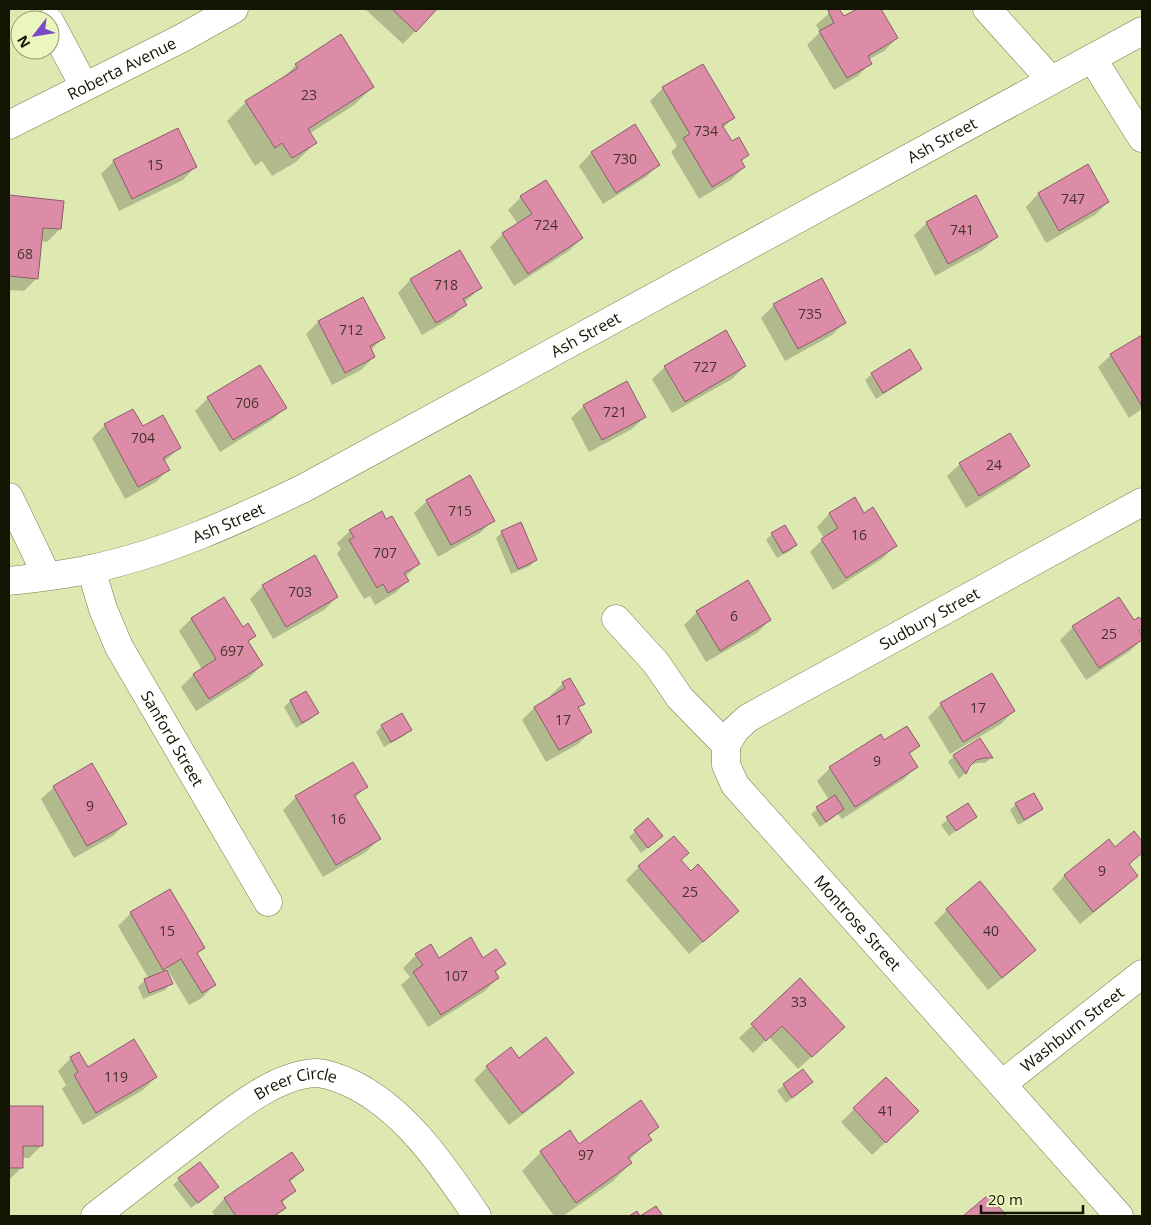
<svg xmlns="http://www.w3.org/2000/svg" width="1151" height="1225" viewBox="0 0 1151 1225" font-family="'Open Sans',sans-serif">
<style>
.shadow{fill:#0003}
.building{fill:#dd8ca8;stroke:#8f5a6c}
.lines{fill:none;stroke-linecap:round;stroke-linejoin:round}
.minor-casing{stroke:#767f4c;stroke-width:29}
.minor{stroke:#fff;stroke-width:28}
.labels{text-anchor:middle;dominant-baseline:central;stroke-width:4;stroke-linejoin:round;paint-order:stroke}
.number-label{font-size:14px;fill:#44332c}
.street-label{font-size:16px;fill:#111502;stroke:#eaf6be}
</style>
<rect width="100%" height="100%" fill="#dde9b1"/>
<path class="shadow" d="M365,9H436L403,44Z
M834,9H838L843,18L859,9H880L897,38L884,51L868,60L870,63L858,76L834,90L807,45L820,32L816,25Z
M296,65L373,87L354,105L309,134L315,143L296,162L272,176L262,161L255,166L227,121L246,102L281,80Z
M663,88L733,118L723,128L731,142L747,155L741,162L744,167L731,180L699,199L671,152L677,146L650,101Z
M634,126L659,164L646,177L603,204L579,166L591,153Z
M114,161L195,167L183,180L119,211L101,174Z
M1087,166L1108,202L1095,215L1046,243L1026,207L1038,194Z
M9,197L63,202L60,229L47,242L40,241L36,279L24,291L9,290Z
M521,197L582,238L569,251L514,286L490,247L503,234L518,224L508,210Z
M927,223L997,237L984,249L935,276L914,235Z
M460,252L480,288L464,303L465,305L453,317L422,335L398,293L410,280Z
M774,305L845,322L832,335L785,361L761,318Z
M318,322L383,338L371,350L374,357L361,370L332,385L306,334Z
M1142,336V409L1129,418L1098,367L1111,355Z
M909,351L920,369L914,375L876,399L865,380L872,374Z
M745,366L732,379L672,413L652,379L665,367Z
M208,398L285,408L272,420L220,452L195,411Z
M584,406L645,417L632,429L589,452L571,418Z
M105,425L143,428L179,448L164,462L168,470L156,482L125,499L92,438Z
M960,464L1028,466L1015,478L966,508L947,476Z
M854,499L864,514L895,546L882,559L833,590L810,552L824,538L817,527L829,514Z
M427,501L493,520L480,533L438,557L414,513Z
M350,531L419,564L405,577L408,581L395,593L375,605L370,596L364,599L337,554L341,549L337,543Z
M502,532L536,560L530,566L511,574L496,538Z
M772,534L796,545L790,551L777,558L766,540Z
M263,586L337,597L324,610L273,639L250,599Z
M697,612L770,620L757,633L706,662L684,625Z
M1139,618L1142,623V629L1139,632L1142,639L1130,651L1086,680L1060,640L1073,627L1133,622Z
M191,619L242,629L254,636L248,642L262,665L249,678L196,711L181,687L193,675L202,669L179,631Z
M563,683L583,703L578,709L591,731L578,744L546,762L522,720L534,708L551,698L550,696Z
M306,692L317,713L311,719L296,728L284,707L290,701Z
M941,704L1014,711L1001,724L950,754L928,717Z
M382,726L410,730L404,736L384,747L376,732Z
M884,742L918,746L909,755L917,767L904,779L842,819L838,814L820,827L811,814L829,800L817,781L830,768Z
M954,756L991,758L985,763H977L968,766L965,773L959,779L948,762Z
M54,787L125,824L113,836L74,858L41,799Z
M366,787L355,798L379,839L366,852L323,877L283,810L296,797Z
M1033,794L1041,809L1035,815L1018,825L1010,810L1016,804Z
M968,804L976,816L949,836L941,825Z
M648,820L655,842L641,853L629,837Z
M1134,833L1142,843V852L1129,865L1137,876L1124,888L1080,924L1052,889L1064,876L1109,841L1115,848Z
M680,860L724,924L689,954L626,880L639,867Z
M170,891L203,948L196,955L214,985L202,998L189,1005L166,967H165L171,983L165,990L143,999L138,987L144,981L149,979L118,926L131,913Z
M947,910L1034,950L1021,963L988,990L934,923Z
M416,955L438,960L483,959L504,964L495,973L498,978L485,991L428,1027L401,985L410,977L403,968Z
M800,980L831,1039L798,1069L769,1037L753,1053L739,1038Z
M510,1048L519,1059L573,1073L560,1086L509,1125L474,1080L487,1067Z
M71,1058L87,1068L156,1077L143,1090L83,1125L62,1089L66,1085L58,1071Z
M886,1078L905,1124L872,1155L841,1122Z
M811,1082L786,1103L777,1091L784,1085Z
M9,1107L42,1108V1145L29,1158H22V1167L9,1180Z
M658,1127L648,1137L650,1140L629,1160L631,1163L612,1182L563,1216H554L522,1171L541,1152L569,1132L578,1145Z
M292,1154L303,1170L289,1183L294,1191L281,1204L284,1208L276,1216H215L212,1212L224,1199Z
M179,1179L211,1193L191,1208L173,1185Z"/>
<path class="building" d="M392,9H437L416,32Z
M832,9H839L844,16L857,9H881L898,38L868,56L872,64L847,78L819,31L834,23L828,11Z
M341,34L374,87L308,129L317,143L292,158L282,143L275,148L245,101L298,68L295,64Z
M703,64L735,118L722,125L732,141L739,137L749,155L741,160L745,167L712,187L683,138L690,134L662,87Z
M635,124L660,165L616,193L591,152Z
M178,128L197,167L132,199L113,160Z
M1088,164L1109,202L1059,231L1038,193Z
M546,180L583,238L528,274L502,233L532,214L520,196Z
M9,195L64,201L61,229L43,228L38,279L9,276Z
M976,195L998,237L948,264L926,222Z
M460,250L482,288L463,299L467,305L436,323L410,279Z
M822,278L846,323L798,349L773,304Z
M363,297L385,338L370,346L375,357L345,373L318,321Z
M726,330L746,366L685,402L664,366Z
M1142,335V406L1110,354Z
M910,349L922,369L883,393L871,373Z
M260,365L287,408L233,440L207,397Z
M627,381L646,417L602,440L583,405Z
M133,409L143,426L163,415L181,448L163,458L170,470L138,487L104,424Z
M1010,433L1030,466L979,496L959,463Z
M470,475L495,521L451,545L426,500Z
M855,497L864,513L873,507L897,546L846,578L821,539L838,528L829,513Z
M382,511L386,519L392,516L420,564L404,573L409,581L388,593L383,584L377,588L349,540L354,537L349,530Z
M521,522L537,560L518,569L501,531Z
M785,525L797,545L783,553L771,533Z
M315,555L338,597L286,627L262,585Z
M748,580L771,620L720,651L696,611Z
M224,597L243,627L248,623L256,636L248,641L263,665L209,699L193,674L216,659L191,618Z
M1119,597L1134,620L1139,617L1142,621V629L1139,631L1142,636V640L1099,668L1072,626Z
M992,673L1015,711L963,742L940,703Z
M570,678L585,704L578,707L592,732L559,750L534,707L565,688L562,682Z
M306,691L319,713L302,723L290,700Z
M402,713L412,730L391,742L381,725Z
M907,726L920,746L909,753L918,767L855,807L829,767L881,734L884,740Z
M980,738L993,758H984L976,760L970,766L966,774L953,755Z
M353,762L368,787L354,795L381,839L336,865L295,796Z
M92,763L127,824L87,846L53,786Z
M1034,793L1043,809L1024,820L1015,803Z
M835,795L844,809L826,822L816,807Z
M968,803L977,817L956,831L946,817Z
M648,818L663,836L648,848L634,830Z
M1134,831L1142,841V853L1129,864L1138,876L1093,912L1064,875L1109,839L1115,847Z
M674,836L689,853L681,860L691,871L698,864L739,911L703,942L638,866Z
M980,881L1036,950L1002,978L946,909Z
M170,889L205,948L197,953L216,985L202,993L181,959L163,970L130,912Z
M471,937L483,958L496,949L506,964L495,971L499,978L441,1015L413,972L423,965L415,954L431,944L439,958Z
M167,970L173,984L149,993L144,979Z
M800,978L845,1027L812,1057L782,1026L766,1041L751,1024Z
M546,1037L574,1073L522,1113L486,1066L511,1047L519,1058Z
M134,1039L157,1077L96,1113L74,1075L78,1072L70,1057L79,1052L88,1067Z
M803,1069L813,1082L792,1098L783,1084Z
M886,1077L919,1111L886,1143L853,1108Z
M641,1100L659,1127L648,1135L652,1140L628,1157L632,1163L576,1203L540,1151L570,1130L579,1144Z
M9,1106H43V1146H23V1168H9Z
M292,1152L304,1170L289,1180L296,1191L281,1201L286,1208L274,1216H236L224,1198Z
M200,1162L219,1187L198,1203L178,1178Z
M988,1195L1007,1216H963Z
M656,1206L663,1216H629L637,1211L640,1216Z"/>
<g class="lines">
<defs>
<g id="minor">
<path d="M987,9L1051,80"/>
<path d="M50,22L84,86"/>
<path d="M1092,58L1142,138"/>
<path id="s1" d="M9,125L182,38L234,9"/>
<path d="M9,497L47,576"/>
<path id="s2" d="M91,569L103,609L119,647L268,902"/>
<path id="s3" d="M9,581C36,578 64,575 91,569C166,553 236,521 304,488L1142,31"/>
<path id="s4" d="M616,619L656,663L680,698L726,745V765L735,785L1119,1216"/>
<path id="s5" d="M726,745L735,730L748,718L1142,502"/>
<path id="s6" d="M1002,1084L1142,974"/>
<path id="s7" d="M95,1216C128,1191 161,1165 194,1140C228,1115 271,1076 315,1073C326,1073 338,1078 348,1082C405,1108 443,1166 477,1216"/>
</g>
</defs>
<use href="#minor" class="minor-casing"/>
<use href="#minor" class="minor"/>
</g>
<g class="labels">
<g class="number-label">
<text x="309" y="94">23</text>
<text x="706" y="130">734</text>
<text x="625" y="158">730</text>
<text x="155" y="164">15</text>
<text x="1073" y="198">747</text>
<text x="546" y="224">724</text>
<text x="962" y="229">741</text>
<text x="25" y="253">68</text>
<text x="446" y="284">718</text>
<text x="810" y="313">735</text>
<text x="351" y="329">712</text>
<text x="705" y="366">727</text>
<text x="247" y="402">706</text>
<text x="615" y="411">721</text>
<text x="143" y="437">704</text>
<text x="994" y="464">24</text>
<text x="460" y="510">715</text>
<text x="859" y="534">16</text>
<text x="385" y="552">707</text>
<text x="300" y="591">703</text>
<text x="734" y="615">6</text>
<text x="1109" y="633">25</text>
<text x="232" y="650">697</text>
<text x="978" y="707">17</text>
<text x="563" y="719">17</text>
<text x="877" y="760">9</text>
<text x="90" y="805">9</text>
<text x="338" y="818">16</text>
<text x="1102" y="870">9</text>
<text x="690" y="891">25</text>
<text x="167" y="930">15</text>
<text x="991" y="930">40</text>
<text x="456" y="975">107</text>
<text x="799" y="1001">33</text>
<text x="116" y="1076">119</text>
<text x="886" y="1110">41</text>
<text x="586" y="1154">97</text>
</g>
<g class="street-label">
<text stroke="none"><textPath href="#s1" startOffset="126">Roberta Avenue</textPath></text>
<text stroke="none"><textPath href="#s3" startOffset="1038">Ash Street</textPath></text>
<text stroke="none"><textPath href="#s3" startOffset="632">Ash Street</textPath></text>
<text stroke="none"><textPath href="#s3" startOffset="228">Ash Street</textPath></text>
<text stroke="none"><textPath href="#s5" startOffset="242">Sudbury Street</textPath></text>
<text stroke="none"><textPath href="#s2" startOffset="189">Sanford Street</textPath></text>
<text stroke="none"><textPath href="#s4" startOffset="394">Montrose Street</textPath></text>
<text stroke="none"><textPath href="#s6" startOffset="89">Washburn Street</textPath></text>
<text stroke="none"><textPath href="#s7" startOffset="244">Breer Circle</textPath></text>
</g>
</g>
<rect width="1151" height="1225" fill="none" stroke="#111502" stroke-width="20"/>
<g transform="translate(35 35) rotate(239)"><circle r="24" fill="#eaf6be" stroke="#939c73"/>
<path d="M0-4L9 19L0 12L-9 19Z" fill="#794ac3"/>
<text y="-8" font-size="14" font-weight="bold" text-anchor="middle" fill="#111502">N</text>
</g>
<path d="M981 1205v8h102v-8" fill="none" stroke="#111502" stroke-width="2.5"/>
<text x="988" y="1205" font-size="15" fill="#111502" stroke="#eaf6be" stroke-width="4" paint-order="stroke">20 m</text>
</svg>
